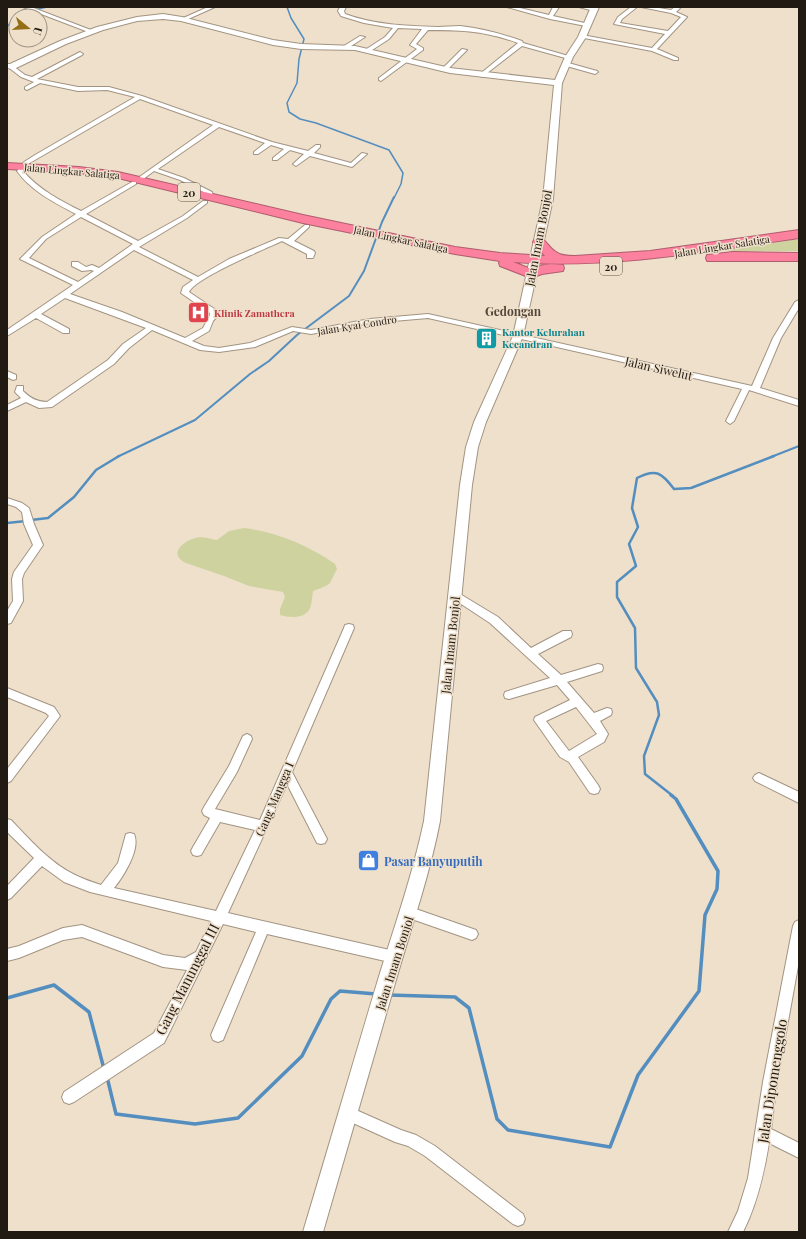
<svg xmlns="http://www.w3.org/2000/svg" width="806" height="1239" viewBox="0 0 806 1239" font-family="'Playfair Display',serif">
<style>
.green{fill:#ced29e}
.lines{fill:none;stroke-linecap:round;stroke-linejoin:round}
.stream-far3{stroke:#548ebf;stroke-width:1.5}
.stream-far2{stroke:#548ebf;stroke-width:2}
.stream-far1{stroke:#548ebf;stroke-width:2.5}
.stream{stroke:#548ebf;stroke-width:3.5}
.street-casing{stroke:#a29482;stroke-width:2}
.secondary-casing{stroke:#a29482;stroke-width:2}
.highway-casing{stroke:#af5d6d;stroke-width:2}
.street{fill:#fff;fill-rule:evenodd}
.secondary{fill:#fff;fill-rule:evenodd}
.highway{fill:#fc819e;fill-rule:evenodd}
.labels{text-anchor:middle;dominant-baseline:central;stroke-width:3;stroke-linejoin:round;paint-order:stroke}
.far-street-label{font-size:10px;fill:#201a13;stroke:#efe0cc}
.far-health-label{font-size:10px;font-weight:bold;fill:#be3a42;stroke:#efe0cc;text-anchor:start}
.far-culture-label{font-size:10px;font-weight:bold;fill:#0d838f;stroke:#efe0cc;text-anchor:start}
.shield{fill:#efe0cc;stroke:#5e554a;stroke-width:1}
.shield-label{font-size:11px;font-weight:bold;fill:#201a13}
.street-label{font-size:12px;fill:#201a13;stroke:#efe0cc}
.far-quarter-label{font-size:12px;font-weight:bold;fill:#544737;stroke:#efe0cc}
.shop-label{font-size:12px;font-weight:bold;fill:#366cbe;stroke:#efe0cc;text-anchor:start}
.near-street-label{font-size:14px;fill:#201a13;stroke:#efe0cc}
</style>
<rect width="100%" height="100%" fill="#efe0cc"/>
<path class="green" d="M799,239V251H722Z
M244,528C276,532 308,545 335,564L337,569C334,574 332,580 329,584C325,587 318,589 313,591C312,597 312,603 310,608C306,619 289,618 280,615V609L285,597L283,592L249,586L224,576L186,563C168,554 182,542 195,538C202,536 210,539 217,540L229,531Z"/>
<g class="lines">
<path class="stream-far3" d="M72,7H86
M287,7L291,18L304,39L299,59L297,83L287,103L289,112L300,119L316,123L389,150L403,173L401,184L394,198
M7,27L17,14L47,7"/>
<path class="stream-far2" d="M117,457L195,420L250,374L269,361L297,335L349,296L364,271L382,222L394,197
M771,457L799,446"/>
<path class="stream-far1" d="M31,520L48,518L74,497L96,470L119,456
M7,523L26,521
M673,796L645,774L644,756L659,715L657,702L636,668L635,628L617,597V582L636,566L629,544L638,527L632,508L637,478C656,468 662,473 674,489L691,488L774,456"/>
<path class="stream" d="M389,995L455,997L469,1008L497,1119L508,1130L610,1147L638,1075L699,991L705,915L717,889L718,871L676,799L671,795
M7,998L54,985L89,1012L104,1069
M107,1077L116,1114L195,1124L238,1118L302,1056L331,999L340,991L376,994"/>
<defs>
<path id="street" d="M23,7H31L96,32L91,33Z
M208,7H215L186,20L181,19Z
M340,7H346L344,11L345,14C375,25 406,26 438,27C445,27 452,26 460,26C481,28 502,34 522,41L523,43L572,57L569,59L522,46L482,77L479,75L480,74L518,43C486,31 461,30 428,30L416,44L423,48V50L381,81L379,80V78L417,49L410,45L422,29L398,28L389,39L369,52H365V50L385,37L393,28L364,23L341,16L338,11Z
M507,7H516L549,15L553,7H559L553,16L589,24L586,26L550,19Z
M579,7H591L597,9L594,11Z
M631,7H637L622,19L620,23L668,31L681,17L671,13L641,7H653L671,10L675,7H681L676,12L687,17L657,49L678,58V60H674L652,51L579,37L582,35L652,48L665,34L614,24L618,17Z
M360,36L365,37L348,48H344V46Z
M462,49L467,50L446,71H442V69Z
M80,52L83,54L82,55L37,79L78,87H109L142,96L272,142L308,151L316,145H320V147L314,153L351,163L362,153L367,154L352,167L310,156L296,166L293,164L304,154L290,150L277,160H273V158L284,149L271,145L258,154H254V152L265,143L219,127L158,169L184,178L212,192L213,197L210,199L207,197V194L180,180L154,171L142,180H138V178L213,125L140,99L28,164L23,171C38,189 61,201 81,211L132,182H136V184L86,214L138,241L183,216L203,201H207V203L187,218L139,247L198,277L229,259L279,238L288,239L305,225H309V227L294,241L314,251L315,253L313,258H307V254L282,241C265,249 195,278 189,292L216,310L218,315L213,321L209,331L192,341L204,346L219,348L250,343L292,327L311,330L370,319L428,314L752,386L773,338L795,302L799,300V308L781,338L760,388L799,400V406L749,390L734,421L730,424L726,421L742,389L428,318L370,323L311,334L293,331L255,347L219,352L200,350L152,330L129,348L114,364L52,407L39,408L26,402L7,411V405L21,398L15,392L17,386H23V391C30,398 37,402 47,402L108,360L123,344L146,328L65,298L41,314L69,329V333H63L36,318L7,336V330L73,285L20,259L42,237L76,214C55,203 31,191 17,171L24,162L35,155L135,97L107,90L78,91L40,83L27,90L25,89V87L34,82L21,77L8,67L13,66L25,75L32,77ZM81,217L133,244L99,268L92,265L86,267L78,262H72V266L82,271L91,270L94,271L78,282L29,258L46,239ZM134,250L193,280L183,287L181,293L210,313V315L203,328L185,338L122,312L70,294Z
M565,62L597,71L598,72L595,74L563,65V63Z
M7,371L16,375V379L13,380L7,377Z
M7,498L22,503L29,508L34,524L43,545L24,573L22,579L23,601L11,623L7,624V611L13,601L12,579L14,572L33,545L24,524L22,512L16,507L7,504Z
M455,591L498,617L531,648L563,631H571L572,634L571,637L538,654L561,675L598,664L602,665L603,668L602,671L567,682L594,713L607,708L611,709L612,712L611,715L600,721L608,734L604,742L578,757L598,785L600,789L598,793L594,794L590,793L569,762L560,757L534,720L535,717L570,700L557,685L509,699L505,698L504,695L505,692L550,678L490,623L452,598L450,595L452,592ZM576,707L597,734L569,751L546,721Z
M349,624L353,625L354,628L292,772L327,839L325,843L321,844L317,843L287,784L228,913L394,951L398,953L400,957L398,961L394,963L267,934L223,1040L218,1042L213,1040L211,1035L256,932L223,924L164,1043L74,1102L69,1104L64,1102L62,1097L64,1092L154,1033L187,970L163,967L82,937L63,940L19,958L7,961V949L19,946L63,928L82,925L163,955L185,958L196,952L211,921L90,892L64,882L42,866L11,898L7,900V886L34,858L7,832V819L11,820C30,840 50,863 75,875C83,879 92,882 101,885L118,863L126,834L130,833L134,834C141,849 123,877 114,888L216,911L255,830L220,822L201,855L197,856L193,855L191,851L193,847L210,818L204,815L202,811L204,807L229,766L243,736L247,734L251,736L252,739L237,772L215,809L260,820L344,628L345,625Z
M7,688L54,707L60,716L11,781L7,783V769L49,716L46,713L7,697Z
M759,773L799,792V803L755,781L753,778L755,775Z
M410,907L476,930L478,934L476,938L472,940L406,917L404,913L406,909Z
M799,920V961L777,1082L771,1129L799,1143V1158L769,1143C764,1174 757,1204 743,1232H728L738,1211L748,1178L763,1082L793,926L795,922Z
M347,1106L401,1130L416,1135L435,1146L523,1214L525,1219L523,1224L518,1226L513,1224L425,1156L408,1146L395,1142L342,1118L340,1113L342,1108Z"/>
<path id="secondary" d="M591,7H599L586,37L573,57L562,83L553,199L523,336L486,422L478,447L472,485L440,821C430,873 413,922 398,973C373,1059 348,1146 323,1232H303C329,1146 354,1059 380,973C396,922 413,873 424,821L460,485L466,447L474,422L513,336L543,199L554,85L450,73L355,50L301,49L273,45L181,21L163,19L137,21L103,30L66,44L14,69L7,68V64H10L60,41L97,27L137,17L163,14L182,17L273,40L301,44L355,46L450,68L555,80L565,57L578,37Z"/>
<path id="highway" d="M7,163L79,167L118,172L303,215L455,247L500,253L545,256L533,242L535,239C546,236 547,247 556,252C561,256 569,256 575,256L650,251L799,230V238C704,252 610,269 513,262L531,269C539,265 553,263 563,265L564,268L563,271L542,274L531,278L500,266L499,263L500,261L455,254L303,223L118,178L79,173L7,169Z
M733,252L799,253V261H707L706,258L707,255Z"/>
</defs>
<use href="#street" class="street-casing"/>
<use href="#secondary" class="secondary-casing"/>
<use href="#highway" class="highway-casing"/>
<use href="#street" class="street"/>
<use href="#secondary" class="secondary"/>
<use href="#highway" class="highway"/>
</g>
<defs>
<symbol id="hospital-square" viewBox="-11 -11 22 22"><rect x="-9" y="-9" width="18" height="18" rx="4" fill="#e0444e" stroke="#efe0cc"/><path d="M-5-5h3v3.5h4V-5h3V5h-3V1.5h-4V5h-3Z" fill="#fff"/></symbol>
<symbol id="building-square" viewBox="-11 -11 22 22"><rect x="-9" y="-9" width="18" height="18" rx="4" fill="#0f9aa8" stroke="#efe0cc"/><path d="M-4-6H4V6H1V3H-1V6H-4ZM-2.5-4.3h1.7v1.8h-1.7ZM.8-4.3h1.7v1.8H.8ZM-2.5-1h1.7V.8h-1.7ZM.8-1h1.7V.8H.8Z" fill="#fff"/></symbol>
<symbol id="shop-square" viewBox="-11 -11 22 22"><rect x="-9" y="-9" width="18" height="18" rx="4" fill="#3f7fe0" stroke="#efe0cc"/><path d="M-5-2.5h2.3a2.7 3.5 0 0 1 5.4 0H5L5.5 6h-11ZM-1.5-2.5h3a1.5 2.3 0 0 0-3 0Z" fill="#fff"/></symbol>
</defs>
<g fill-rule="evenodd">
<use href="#hospital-square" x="186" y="300" width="25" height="25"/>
<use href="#building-square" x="474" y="326" width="25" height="25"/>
<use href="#shop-square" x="356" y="848" width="25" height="25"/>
</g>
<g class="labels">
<g class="far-street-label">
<text transform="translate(72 171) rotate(5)">Jalan Lingkar Salatiga</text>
<text transform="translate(401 239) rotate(12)">Jalan Lingkar Salatiga</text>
<text transform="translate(722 246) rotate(-9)">Jalan Lingkar Salatiga</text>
<text transform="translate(357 325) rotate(-9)">Jalan Kyai Condro</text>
</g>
<g class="far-health-label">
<text x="214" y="313">Klinik Zamathera</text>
</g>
<g class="far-culture-label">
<text x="502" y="332">Kantor Kelurahan<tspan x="502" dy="12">Kecandran</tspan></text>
</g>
<g class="shield">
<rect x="178" y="183" width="22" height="18" rx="3"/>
<rect x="600" y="257" width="22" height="18" rx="3"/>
</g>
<g class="shield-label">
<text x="189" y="192">20</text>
<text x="611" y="266">20</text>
</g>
<g class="street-label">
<text transform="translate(538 238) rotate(-79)">Jalan Imam Bonjol</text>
<text transform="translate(659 368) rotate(13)">Jalan Siwelut</text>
<text transform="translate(450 645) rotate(-84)">Jalan Imam Bonjol</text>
<text transform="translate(274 799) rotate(-67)">Gang Mangga I</text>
<text transform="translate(394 963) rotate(-72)">Jalan Imam Bonjol</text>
</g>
<g class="far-quarter-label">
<text x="513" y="311">Gedongan</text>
</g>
<g class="shop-label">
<text x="384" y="861">Pasar Banyuputih</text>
</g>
<g class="near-street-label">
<text transform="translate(187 979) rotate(-63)">Gang Manunggal III</text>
<text transform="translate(772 1081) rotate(-81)">Jalan Dipomenggolo</text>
</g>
</g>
<rect width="806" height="1239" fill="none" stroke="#201a13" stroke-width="16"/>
<g transform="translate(28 28) rotate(108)"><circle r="19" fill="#efe0cc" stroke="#9c9182"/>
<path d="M0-3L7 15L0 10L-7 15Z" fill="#956f18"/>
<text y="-6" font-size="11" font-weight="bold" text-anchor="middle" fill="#201a13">U</text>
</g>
</svg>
